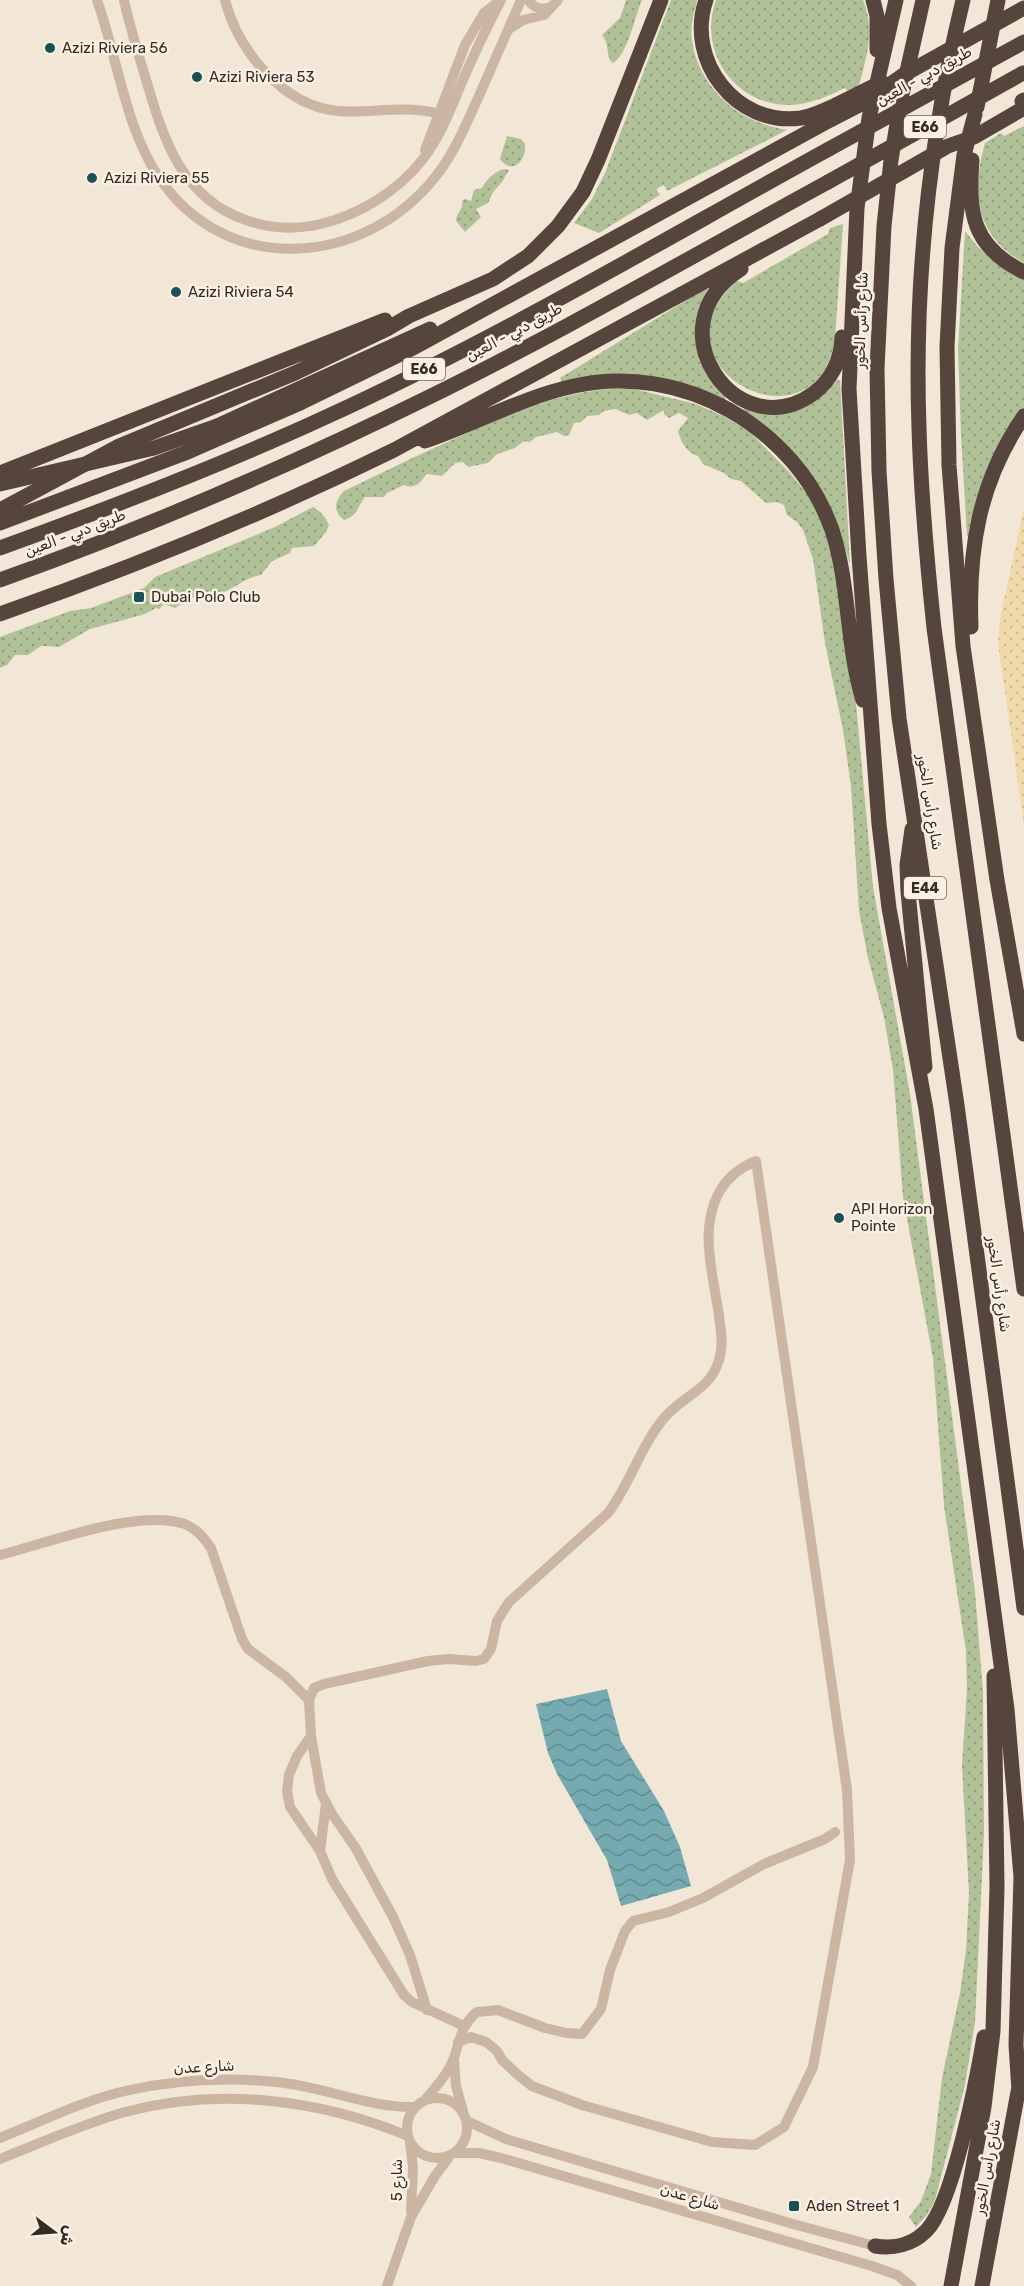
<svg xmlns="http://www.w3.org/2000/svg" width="1024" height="2286" viewBox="0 0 1024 2286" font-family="Rubik,Vazirmatn,sans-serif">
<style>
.sand{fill:url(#sand-dots)}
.garden{fill:url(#garden-dots)}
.water{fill:url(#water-waves)}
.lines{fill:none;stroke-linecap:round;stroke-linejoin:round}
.minor{stroke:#cab6a3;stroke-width:10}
.highway{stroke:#56453c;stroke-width:15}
.highway-bridge{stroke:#56453c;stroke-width:15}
.poi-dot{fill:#1a5157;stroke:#faf0e3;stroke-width:2}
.labels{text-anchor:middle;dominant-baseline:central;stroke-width:5;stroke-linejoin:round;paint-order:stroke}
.shield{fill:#faf0e3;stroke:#70665e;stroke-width:1.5}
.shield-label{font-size:14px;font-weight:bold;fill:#352b25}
.poi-label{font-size:15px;fill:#352b25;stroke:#faf0e3;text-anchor:start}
.street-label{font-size:15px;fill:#352b25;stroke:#faf0e3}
</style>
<defs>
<pattern id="sand-dots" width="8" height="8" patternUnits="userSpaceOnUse" patternTransform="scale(1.5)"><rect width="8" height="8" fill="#f0daab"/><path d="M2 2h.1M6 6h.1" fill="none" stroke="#cebb93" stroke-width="1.8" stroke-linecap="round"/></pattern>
<pattern id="garden-dots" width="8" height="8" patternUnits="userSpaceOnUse" patternTransform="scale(1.5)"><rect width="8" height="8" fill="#b1c197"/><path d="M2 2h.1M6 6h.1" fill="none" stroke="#919d7b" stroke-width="1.8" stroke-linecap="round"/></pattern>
<pattern id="water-waves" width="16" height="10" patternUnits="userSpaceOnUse" patternTransform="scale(1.5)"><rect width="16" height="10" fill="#75abb0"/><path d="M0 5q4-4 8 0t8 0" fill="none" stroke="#618b8f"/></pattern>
</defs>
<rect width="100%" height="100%" fill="#f2e6d7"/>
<path class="sand" d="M1024,508V824L998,644L1001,613Z"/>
<path class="garden" d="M626,0H642C635,15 627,58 612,63C605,54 610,44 602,35L620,18Z
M671,0H697C696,7 693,15 692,23C687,60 715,101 747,117C760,124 774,127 787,130L667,191L664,185L656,189L660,195L599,233L574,223L592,199L605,173Z
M716,0H863C875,28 867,57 859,85L848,91L845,88C828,96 810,104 792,105C736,107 697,52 716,0Z
M1024,126V263C975,235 971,194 985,143L1001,133L1004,136Z
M507,136L521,139L525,144C527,160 512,176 500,159Z
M504,169L509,170L502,182L493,192L488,203L476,209L481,217L465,232L456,221C456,213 464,209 462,201L465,199L471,201L474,190L482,188C486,180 495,171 504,169Z
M843,224L835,339C816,459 642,365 737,281L743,283L828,234L830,228Z
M965,231C982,253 997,268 1024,278V411L969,536H967L961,436L958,350Z
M706,288L708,289C685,328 693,367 726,397L725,400L705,394L562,382L560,378Z
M838,380H840L850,564L837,524L796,455L780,438L743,411L745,407L828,389Z
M612,389H634L696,404L723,416L750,432L789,472L808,495L822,521L833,559L854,682L873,887L910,1094L975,1592L983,1691L984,1833L975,2022L965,2085L935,2200L927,2215L916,2227L909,2217L921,2201L931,2174L942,2078L960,1993L966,1950L969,1893L962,1766L967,1688L966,1651L944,1506L933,1358L903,1197L893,1070L884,1017L868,958L859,911L851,786L843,730L825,643L813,559L803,530L797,522L787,515L784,505L777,502L766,503L741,481L731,479L724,473L703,464L698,456C687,453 681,442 678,431L688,418L679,413L669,418L664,414V410L647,420L637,413L629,415L615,409L604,411L599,415L587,416L581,422L574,423L569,435L564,436L557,432L536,437L530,442L524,441L515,448L497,454L488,463L468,467L463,462L455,463L442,476L427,474C420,482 416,490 404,485L387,493L384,497H365C357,507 358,516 344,520C332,511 335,501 344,491C391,468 437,446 485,425C530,407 564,392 612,389Z
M313,507C321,512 325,516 329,525L326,532L314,546L292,548L290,553L272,561L261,575C246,577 237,587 224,592C218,595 211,593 205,594C194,596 184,602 175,608L164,604L159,609L156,608L145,614L90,629L59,647L41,646L28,655H15L7,665L0,668V637L70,611L91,608L144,588L155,577L275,527Z"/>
<path class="water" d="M607,1689L621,1741L664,1811L680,1847L691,1886L621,1906L607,1860L557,1774L548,1753L536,1704Z"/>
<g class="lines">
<path class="minor" d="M97,0C117,56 125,126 158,176C225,278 364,268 436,176C455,152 466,124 479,96C493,64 507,32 521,0
M124,0C130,28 139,56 147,83C164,141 183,199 246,220C271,229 295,230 321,224C361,214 398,191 423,159C441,136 451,108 462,82C474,54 487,27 501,0
M225,0C238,50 282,105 337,111C371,114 405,104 439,114
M528,0C534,8 541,11 551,7
M509,29L523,20L544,15L558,0
M425,150L465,45L484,13L498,2
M0,1555C48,1543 138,1508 185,1524C197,1529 204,1538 211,1548L242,1639L248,1649L286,1677L309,1700
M311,1736L297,1756L289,1775L287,1791L290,1807L320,1851L332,1879L404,1995L412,2002L464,2026
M320,1851L326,1804
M427,2010L410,1955L393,1917L355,1847L332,1814L321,1793L311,1736L309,1700L314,1688L324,1684L428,1661L449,1659L476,1661L484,1659L491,1649L497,1621L509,1602L608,1513C630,1484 640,1447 664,1418C686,1392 715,1390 721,1351C723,1339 720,1327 719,1315C713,1274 698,1227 721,1189C730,1175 741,1167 756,1161L847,1790L850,1860L813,2067L784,2127L755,2145L712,2142L582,2105L532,2086L518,2075L502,2060L497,2051L486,2042L471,2037L458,2042
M454,2059L456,2086L463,2111
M407 2128a30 30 0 1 1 60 0a30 30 0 1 1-60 0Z
M424,2101C435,2088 448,2074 454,2058C460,2040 461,2025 477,2012L498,2010L545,2028L566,2033L582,2034L601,2009L610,1970L625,1931L633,1921L669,1912L703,1898L764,1864L825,1839L835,1832
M467,2121L506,2139L793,2224L875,2246
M0,2138C40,2122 82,2101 125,2091C174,2080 226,2077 276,2082C323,2086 368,2108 415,2107
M410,2143L413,2167L411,2211
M457,2153H479L501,2158L872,2266L897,2275L911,2286
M0,2159C41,2143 82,2124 125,2112C219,2087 319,2099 408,2136
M387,2286L411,2217L435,2176L449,2157"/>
<path class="highway" d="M706,0C685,60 736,127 801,118C813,116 825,110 836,105
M873,0L877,16V50
M896,0L869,118L857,208L849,389L859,556L879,824L889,908L926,1109L1007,1709L1021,1877L1016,2045L1019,2091
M923,0L902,94L891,160L884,226L877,369L879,471L886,579L899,718L957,1105L1024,1608
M963,0C929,140 914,285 919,428C921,495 927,562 934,628L1024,1289
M1022,101L1024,100
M977,107L998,0
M975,114L964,155L952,248L947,347L949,465L963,646L997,880L1024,1034
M972,160C968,213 972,247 1024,272
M741,269C650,327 738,449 814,393C832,379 841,359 842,337
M217,426L430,329
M425,441C475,424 523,397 574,386C681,362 796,427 832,530C850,585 846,645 863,700
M0,473L385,320
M0,510L117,447L295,373L387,329L409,316L493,279L528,256L558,226L583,192L598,160L661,0
M0,523L185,453L300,403L415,347L832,119
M0,548C110,508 220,466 326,417C499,338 663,240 829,149
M0,580C145,528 287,467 425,399C562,332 694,255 828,182
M0,614C134,567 266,513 394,450L820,219
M971,627C968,549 979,481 1024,416
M912,829L907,865L908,892L925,1067
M875,2246C893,2249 912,2245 926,2231C953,2205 977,2078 984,2037
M951,2286L984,2107L993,2031L997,1887L994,1676
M982,2286L1020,2081"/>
<path class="highway-bridge" d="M836,105L882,82
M832,119L865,102L905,74L1024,8
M829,149L1024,42
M828,182L1023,73
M820,219L948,146L974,137L1024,108
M0,484L154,448L217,426"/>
</g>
<g class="poi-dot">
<circle cx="50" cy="48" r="6"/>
<circle cx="197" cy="77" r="6"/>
<circle cx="92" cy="178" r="6"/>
<circle cx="176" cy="292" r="6"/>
<rect x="133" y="591" width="12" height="12" rx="3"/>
<circle cx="839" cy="1218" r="6"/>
<rect x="788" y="2200" width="12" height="12" rx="3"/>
</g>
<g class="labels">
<g class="shield">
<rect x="904" y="116" width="42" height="22" rx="4.5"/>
<rect x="403" y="358" width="42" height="22" rx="4.5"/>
<rect x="904" y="877" width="42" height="22" rx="4.5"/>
</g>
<g class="shield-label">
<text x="925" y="127">E66</text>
<text x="424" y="369">E66</text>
<text x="925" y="888">E44</text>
</g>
<g class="poi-label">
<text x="62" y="48">Azizi Riviera 56</text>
<text x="209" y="77">Azizi Riviera 53</text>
<text x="104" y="178">Azizi Riviera 55</text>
<text x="188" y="292">Azizi Riviera 54</text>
<text x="151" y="597">Dubai Polo Club</text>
<text x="851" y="1209">API Horizon<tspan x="851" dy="17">Pointe</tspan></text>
<text x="806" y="2206">Aden Street 1</text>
</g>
<g class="street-label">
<text transform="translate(924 76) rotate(-29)">طريق دبي - العين</text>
<text transform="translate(861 320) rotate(-88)">شارع رأس الخور</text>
<text transform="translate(514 332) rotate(-28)">طريق دبي - العين</text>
<text transform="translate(75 533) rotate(-21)">طريق دبي - العين</text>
<text transform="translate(930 802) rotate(81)">شارع رأس الخور</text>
<text transform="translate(999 1284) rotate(82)">شارع رأس الخور</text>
<text transform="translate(204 2067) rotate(-3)">شارع عدن</text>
<text transform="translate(987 2167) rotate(-80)">شارع رأس الخور</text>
<text transform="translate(397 2180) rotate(-90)">شارع 5</text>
<text transform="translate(690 2197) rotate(16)">شارع عدن</text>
</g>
</g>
<g transform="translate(54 2232) rotate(106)" stroke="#faf0e3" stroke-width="4.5" paint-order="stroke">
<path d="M0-4.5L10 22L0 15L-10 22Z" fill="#352b25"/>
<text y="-9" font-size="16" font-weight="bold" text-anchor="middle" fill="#352b25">ش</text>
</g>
</svg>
